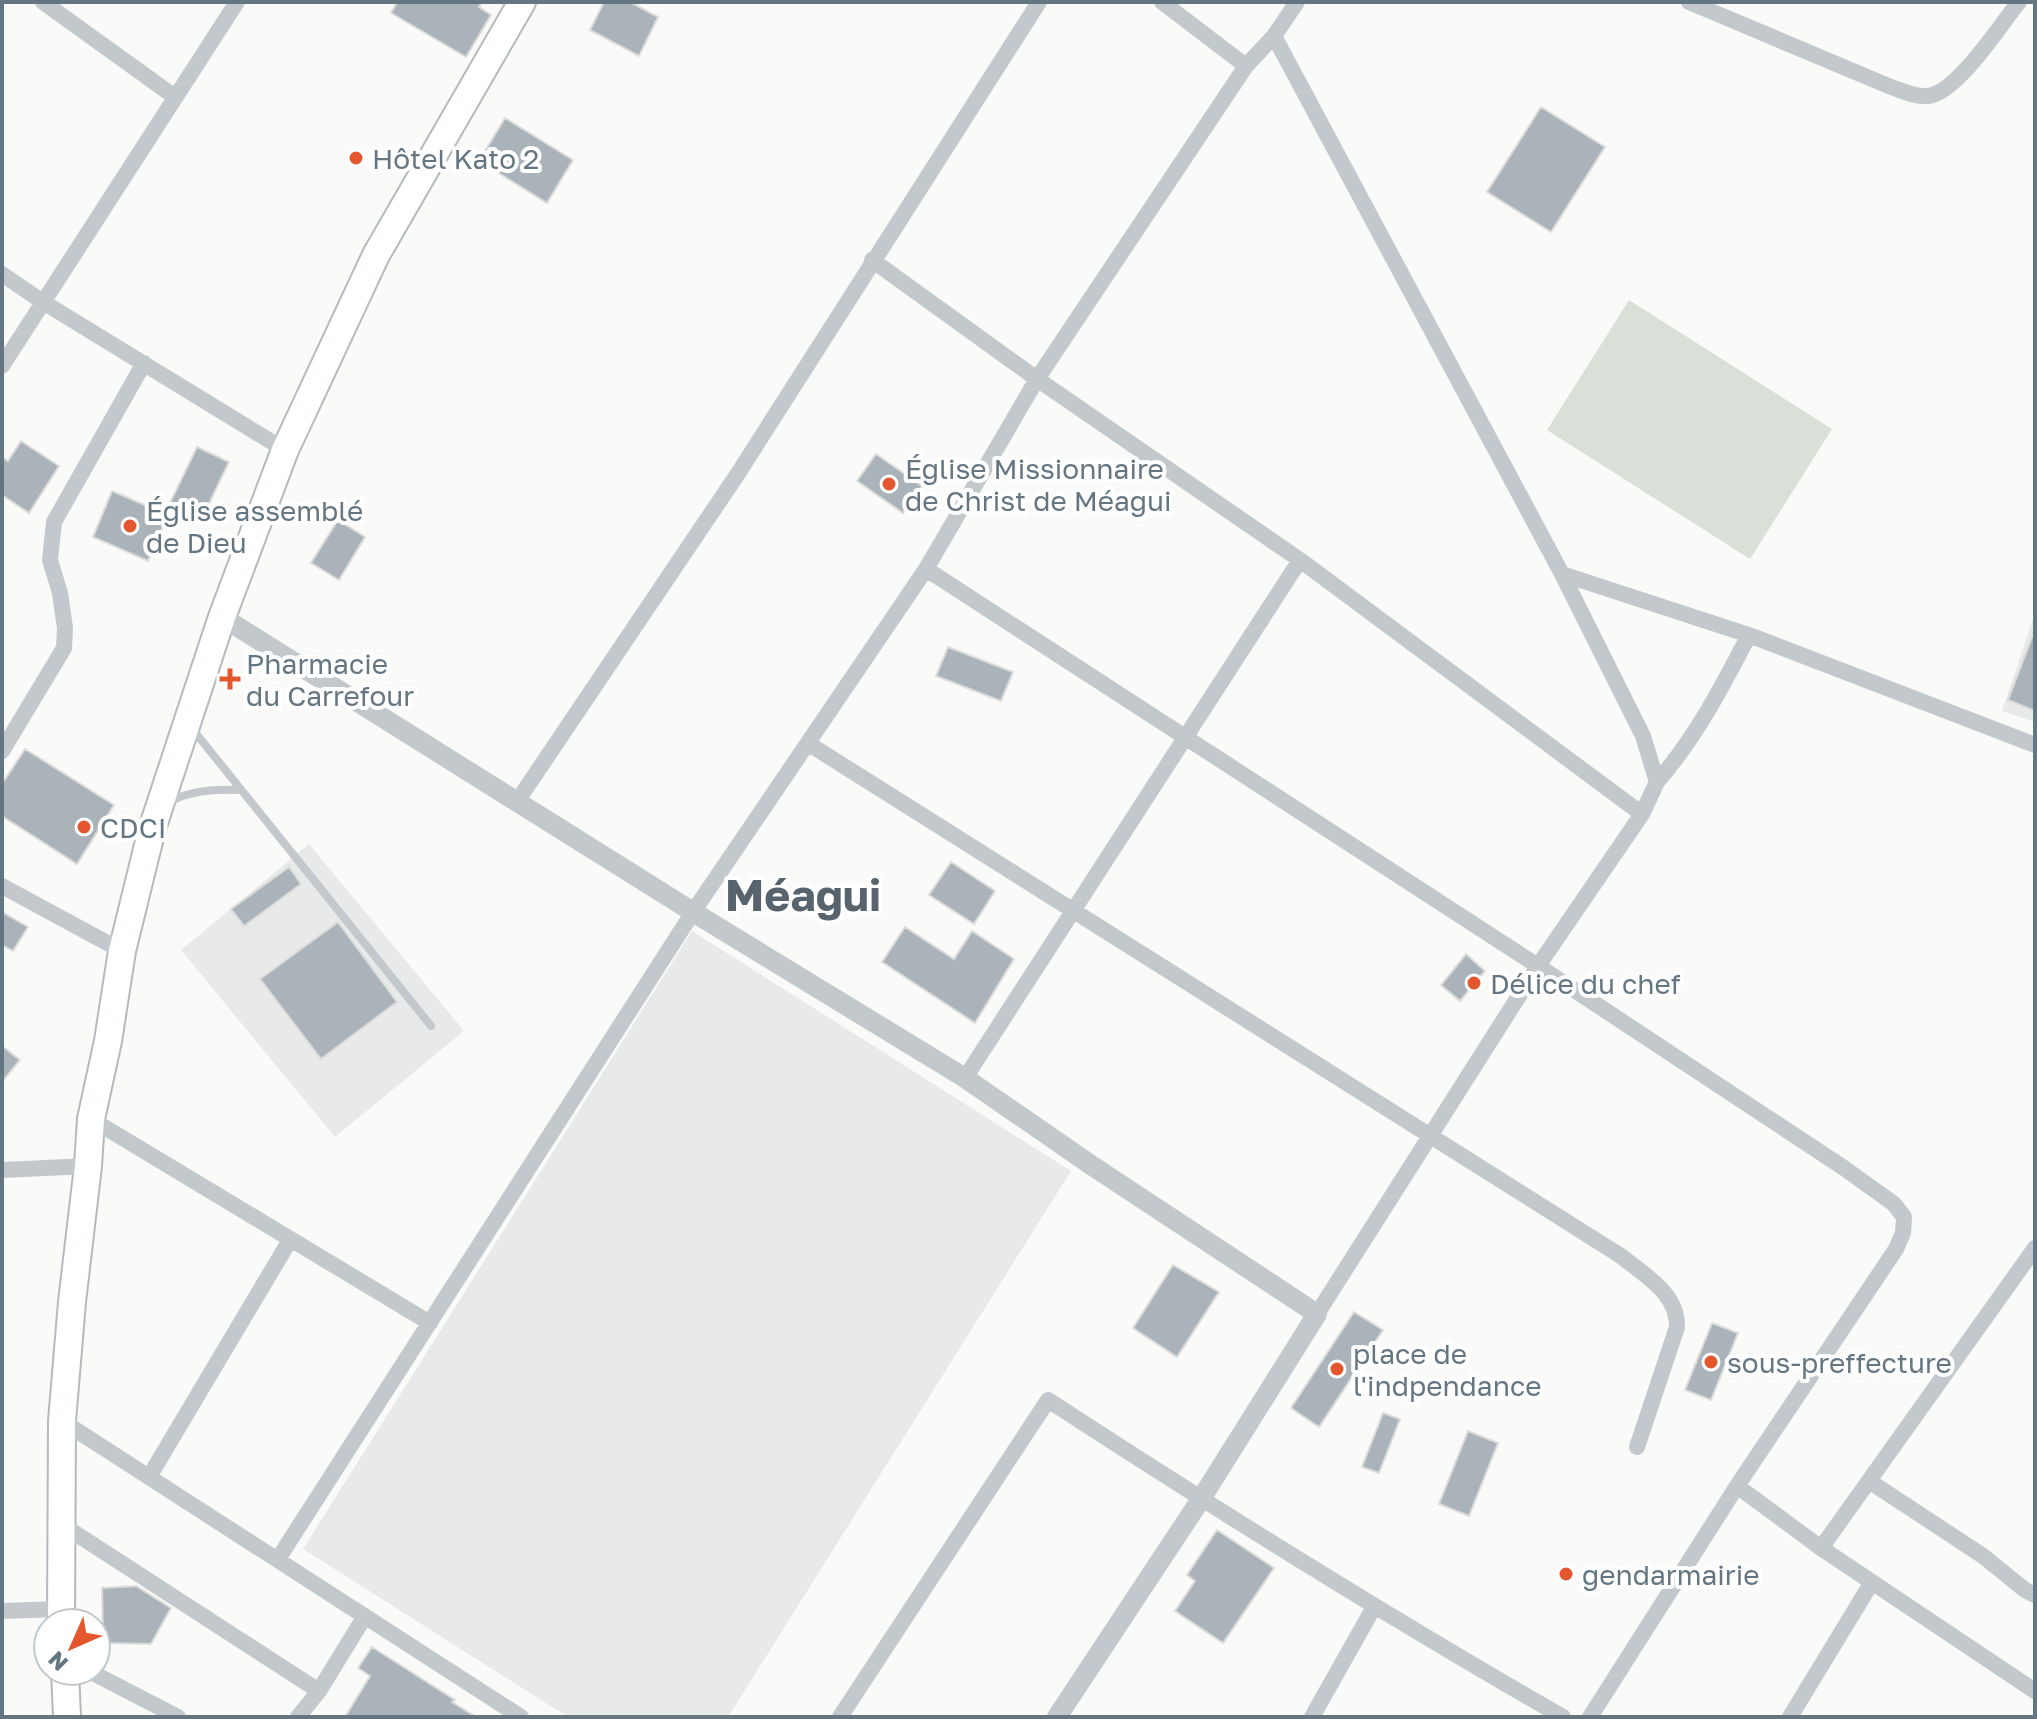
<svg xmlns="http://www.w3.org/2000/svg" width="2037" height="1719" viewBox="0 0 2037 1719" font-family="'Golos Text',sans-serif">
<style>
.built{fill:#e8e9e9}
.green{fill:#dadfd7}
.building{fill:#aab3b9;stroke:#dcdcda;stroke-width:2}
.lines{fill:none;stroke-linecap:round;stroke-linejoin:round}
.primary-casing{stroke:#b5babe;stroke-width:30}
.service{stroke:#c3c8cc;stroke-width:8}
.minor{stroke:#c3c8cc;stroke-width:16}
.tertiary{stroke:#c3c8cc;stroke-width:20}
.primary{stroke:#fff;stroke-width:26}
.poi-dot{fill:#e4572e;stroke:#fff;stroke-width:3}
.labels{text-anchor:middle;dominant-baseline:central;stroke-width:8;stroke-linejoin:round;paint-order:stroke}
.poi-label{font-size:28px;fill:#657683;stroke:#fff;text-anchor:start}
.town-label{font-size:44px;font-weight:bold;fill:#57646e;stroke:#fff}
</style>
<rect width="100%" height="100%" fill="#fafaf8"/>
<path class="built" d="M2035,613V722L2002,711Z
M309,844L464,1031L335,1137L181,950Z
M692,931L1071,1171L728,1717H568L303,1549Z"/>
<path class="green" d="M1629,300L1832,429L1750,559L1547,430Z"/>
<path class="building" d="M397,2H482L479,7L491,15L466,57L391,13Z
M604,2H630L658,17L639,56L590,30Z
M1541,107L1605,147L1551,232L1487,192Z
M505,118L573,160L547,203L479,161Z
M21,441L59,466L29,513L2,495V457L8,461Z
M197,447L229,462L202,518L170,503Z
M876,454L922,486L903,513L857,481Z
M112,491L168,515L148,561L93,537Z
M338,520L365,537L339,580L311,563Z
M2034,632H2035V711L2008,700Z
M948,647L1013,672L1001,701L936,676Z
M25,749L114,805L77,864L2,816V784Z
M951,862L995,891L974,924L929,895Z
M289,867L301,884L244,926L231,909Z
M2,912L28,927L13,951L2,945Z
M338,922L397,1002L321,1059L260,979Z
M905,927L954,959L972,931L1014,959L975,1023L882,962Z
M1466,954L1485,971L1460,1001L1441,985Z
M2,1046L20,1060L2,1082Z
M1173,1265L1219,1292L1177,1357L1133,1328Z
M1354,1312L1383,1330L1319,1427L1291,1408Z
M1712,1323L1738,1333L1711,1400L1685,1390Z
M1383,1413L1400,1419L1379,1473L1362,1467Z
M1468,1431L1498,1443L1469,1516L1439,1504Z
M1217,1530L1274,1568L1223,1643L1175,1611L1195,1581L1187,1575Z
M136,1586L171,1608L151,1644L103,1643L102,1588Z
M372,1647L455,1700L452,1702L476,1717H345L370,1676L358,1668Z"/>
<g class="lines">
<defs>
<path id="primary" d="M61,1623L62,1421L72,1302L88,1166L91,1119L108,1041L122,951L152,829L222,617L285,450L376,255L522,2
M65,1671L67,1717"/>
</defs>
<use href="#primary" class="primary-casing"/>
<path class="service" d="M190,726L431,1026
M168,803C188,790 217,789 240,790"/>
<path class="minor" d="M43,2L175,97
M1689,2L1891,87C1903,91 1915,97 1928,96C1957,93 2000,25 2019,2
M1274,36L1562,574L1643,736L1657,782L1642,814L1538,966L1317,1314
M1246,66L1274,36L1297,2
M872,260L1037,379L1300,560L1642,814
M2,274L43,302L285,450
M2,366L237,2
M926,569L1538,966L1844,1168L1894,1204L1904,1217L1903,1233L1896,1249L1737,1486L1590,1717
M1562,574L1749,635L2035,745
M809,744L1621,1256C1644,1275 1678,1293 1677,1327L1637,1447
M2,751L64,648L65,628L60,593L50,560L54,522L144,363
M1657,782C1696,737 1722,687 1749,635
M518,800L739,472L1039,2
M2,886L122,951
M965,1078L1300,560
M91,1119L430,1323
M2,1170L88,1166
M62,1421L521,1717
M149,1477L290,1240
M1869,1481L1983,1556L2025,1590L2035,1595
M1737,1486L1821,1548L2035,1691
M61,1524L319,1691
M1821,1548L2035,1248
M278,1559L693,912L926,569L1037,379L1246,66L1162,2
M2,1611L59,1609
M89,1671L178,1717
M298,1717L319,1691L365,1616
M840,1717L1048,1400C1217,1510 1388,1617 1563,1717
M1312,1717L1374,1607
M1790,1717L1872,1582"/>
<path class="tertiary" d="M222,617L693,912L965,1078L1091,1165L1317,1314L1201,1499L1057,1717"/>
<use href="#primary" class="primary"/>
</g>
<g class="poi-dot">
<circle cx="356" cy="158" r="8"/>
<circle cx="889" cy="484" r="8"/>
<circle cx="130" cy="526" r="8"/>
<path d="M226 667h8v8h8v8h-8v8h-8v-8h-8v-8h8z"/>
<circle cx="84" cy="827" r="8"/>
<circle cx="1474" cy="983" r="8"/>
<circle cx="1711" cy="1362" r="8"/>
<circle cx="1337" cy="1369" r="8"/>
<circle cx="1566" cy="1574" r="8"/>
</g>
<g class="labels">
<g class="poi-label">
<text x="372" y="158">Hôtel Kato 2</text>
<text x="905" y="468">Église Missionnaire<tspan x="905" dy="32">de Christ de Méagui</tspan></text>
<text x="146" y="510">Église assemblé<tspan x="146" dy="32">de Dieu</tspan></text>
<text x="246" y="663">Pharmacie<tspan x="246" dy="32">du Carrefour</tspan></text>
<text x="100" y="827">CDCI</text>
<text x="1490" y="983">Délice du chef</text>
<text x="1353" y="1353">place de<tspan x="1353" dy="32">l'indpendance</tspan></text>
<text x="1727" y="1362">sous-preffecture</text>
<text x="1582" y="1574">gendarmairie</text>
</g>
<g class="town-label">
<text x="803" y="894">Méagui</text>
</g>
</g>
<rect width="2037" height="1719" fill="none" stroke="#657683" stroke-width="8"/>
<g transform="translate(72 1647) rotate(225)"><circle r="38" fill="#ffffff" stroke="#c1c8cd" stroke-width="2"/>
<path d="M0-6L14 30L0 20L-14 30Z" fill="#e4572e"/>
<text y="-12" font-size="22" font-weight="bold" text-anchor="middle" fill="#657683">N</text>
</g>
</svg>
